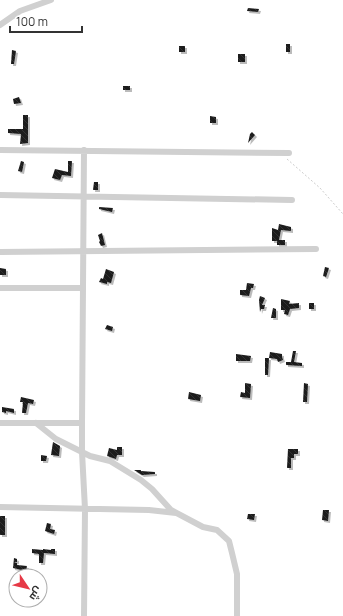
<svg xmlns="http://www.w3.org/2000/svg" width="343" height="616" viewBox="0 0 343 616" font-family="Manrope,Cairo,sans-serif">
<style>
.building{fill:url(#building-back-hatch);filter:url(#shadow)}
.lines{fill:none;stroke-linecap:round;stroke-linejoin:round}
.path{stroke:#cdcdcd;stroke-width:1;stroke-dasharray:2 2;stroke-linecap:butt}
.minor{stroke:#d0d0d0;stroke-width:6}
</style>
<defs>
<pattern id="building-back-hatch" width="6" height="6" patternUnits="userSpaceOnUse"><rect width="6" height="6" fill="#1a1a1a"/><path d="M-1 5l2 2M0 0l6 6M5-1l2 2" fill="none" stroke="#333"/></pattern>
<filter id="shadow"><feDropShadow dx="2" dy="2" stdDeviation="0" flood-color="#0004"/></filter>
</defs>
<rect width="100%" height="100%" fill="#fff"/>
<path class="building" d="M248,8L259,9L258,12L247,11Z
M286,44H290V52H286Z
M179,46H185V52H179Z
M12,50L16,51L14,64H11Z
M238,54H245V62H238Z
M123,86H130V90H123Z
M19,97L21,103L14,104L13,99Z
M23,115H28V143L20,144L21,134L8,133V129H23Z
M210,116L216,117V123H210Z
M252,132L255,135L248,143L250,134Z
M21,161L24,162L22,172L18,171Z
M68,161H72L71,176L62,175L60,180L52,178L55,169L68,172Z
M94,182H98V190H93Z
M99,207L113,208L112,212L99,209Z
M279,224L291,227V231L281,230L279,240H285V245H277V241H272V228L278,230Z
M102,233L105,245L101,246L99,242L100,241L98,235Z
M325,267L329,268L326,277L323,276Z
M0,268L6,269V275H0Z
M106,269L114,272L111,283L107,282V284L99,282L101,278L103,279Z
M247,283L254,284L253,288H251L249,296L240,295V290H246Z
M260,296L265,298L262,305H265L264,309H261L260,312L259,300Z
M281,299L290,301L289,304L299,303V308L290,309L288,315L284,314L285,310H281Z
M309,303H314V309H309Z
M273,308L276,309V318H271Z
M107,325L113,327L112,331L105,329Z
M293,351H296L294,362L302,363V366L286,365V362H291Z
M270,352L282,354V357L283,360L278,362L277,359L269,358Z
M236,354L251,356L250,361H236Z
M265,358H269L268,375H265Z
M245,383L251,384L250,398L240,397L241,392L245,393Z
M304,383L308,384L307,402H303Z
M189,392L201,395L200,401L188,399Z
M21,397L34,400L33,404L28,403L26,413H22L23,402H20Z
M2,407L14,409V413L6,411V413L2,412Z
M53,442L60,446L59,456L51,455Z
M117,447H122V455H117L116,459L107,456L109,448L117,450Z
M288,449H298V454H294V458H291V468H287Z
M41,455L47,456L46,461H41Z
M134,470H141V471L155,472V474L142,475Z
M323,510H329L328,521L322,520Z
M248,514H255L254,520L247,519Z
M0,516H5V535H0Z
M47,523L51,524L50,529L55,530L54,534L45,531Z
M32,549L43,550V549L51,550V549H55V554L44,553L43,563H39V554L32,553Z
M14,558L17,559V562H14L17,563V565L27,566L26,571L13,568Z"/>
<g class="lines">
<path class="path" d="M287,159L320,188L343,214"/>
<path class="minor" d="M0,25L20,11L51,0
M0,150L289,153
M0,195L292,200
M0,252L316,249
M0,288H83
M0,423H82
M36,423L56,439L90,456L110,461L141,480L152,489L171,510L203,527L217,530L229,541L232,553L237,574V616
M0,507L149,510L176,513
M84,616L85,509L82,452V423L84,150"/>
</g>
<g transform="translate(28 588) rotate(125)"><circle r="19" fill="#ffffff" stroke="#adadad"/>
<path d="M0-3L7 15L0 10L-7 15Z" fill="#e63946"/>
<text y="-6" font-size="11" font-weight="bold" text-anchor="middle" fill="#333333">ش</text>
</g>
<path d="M10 26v6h72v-6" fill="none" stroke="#333333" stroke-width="2"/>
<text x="16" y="26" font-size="12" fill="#333333" stroke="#ffffff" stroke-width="3" paint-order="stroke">100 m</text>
</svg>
